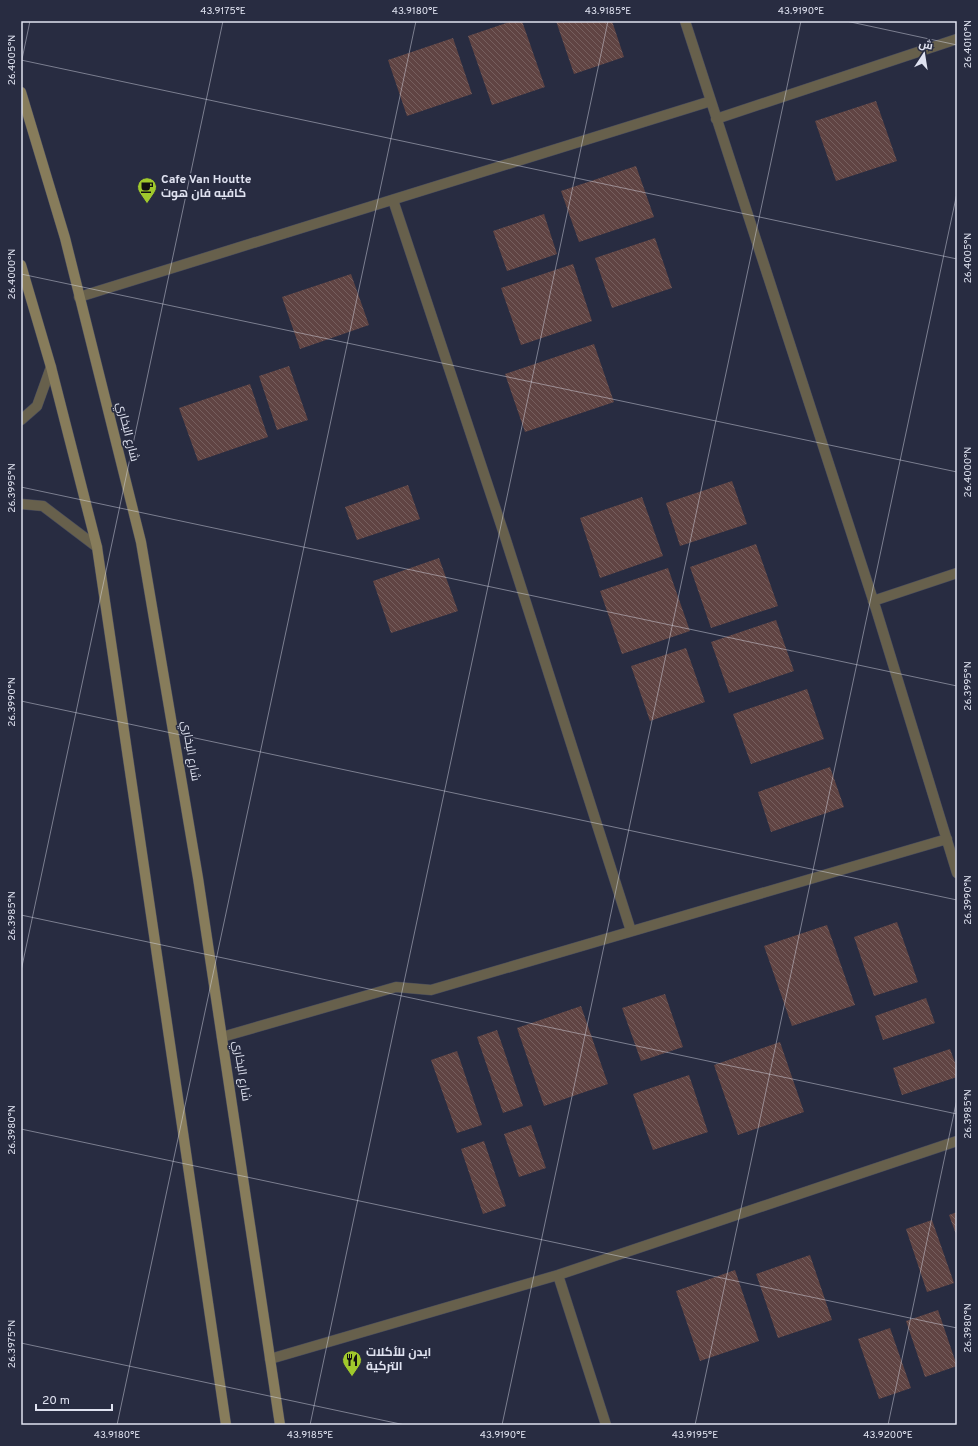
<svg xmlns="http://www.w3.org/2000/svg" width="978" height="1446" viewBox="0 0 978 1446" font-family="Overpass,Cairo,sans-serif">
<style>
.building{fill:url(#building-back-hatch)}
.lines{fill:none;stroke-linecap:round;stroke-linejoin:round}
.minor-casing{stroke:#45495d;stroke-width:11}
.secondary-casing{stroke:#45495d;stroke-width:11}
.minor{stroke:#67604c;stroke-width:10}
.secondary{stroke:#877c5b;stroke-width:10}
.ticks{fill:none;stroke:#dfe2f0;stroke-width:1;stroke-opacity:0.45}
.labels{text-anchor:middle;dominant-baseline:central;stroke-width:3.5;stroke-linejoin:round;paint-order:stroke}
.poi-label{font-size:12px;font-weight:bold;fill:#dfe2f0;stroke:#282c41;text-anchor:start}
.street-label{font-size:12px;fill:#dfe2f0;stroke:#282c41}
.neatline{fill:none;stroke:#dfe2f0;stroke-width:1.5}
.ticks-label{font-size:10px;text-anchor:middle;fill:#dfe2f0}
</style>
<defs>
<pattern id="building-back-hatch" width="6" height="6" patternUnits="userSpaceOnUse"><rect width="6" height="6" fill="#604443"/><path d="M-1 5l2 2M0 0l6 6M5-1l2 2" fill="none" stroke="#765f5e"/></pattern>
</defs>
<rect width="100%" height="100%" fill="#282c41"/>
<path class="building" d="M512,21H522L545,87L492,105L468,36Z
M556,21H612L624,57L574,74Z
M453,38L472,94L407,116L388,60Z
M876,101L897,161L836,181L815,121Z
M636,166L654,217L579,242L561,191Z
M544,214L557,254L507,271L493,231Z
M655,238L672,288L612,308L595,258Z
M573,264L592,321L521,345L501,288Z
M351,274L369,325L300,349L282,297Z
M594,344L614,402L525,432L505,374Z
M289,366L308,420L277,430L259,376Z
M250,384L268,437L198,461L179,408Z
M732,481L747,524L680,546L666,503Z
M408,485L420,519L357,540L345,507Z
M642,497L663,556L600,578L580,518Z
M756,544L778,606L711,628L690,567Z
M439,558L458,611L391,633L373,581Z
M668,568L690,631L622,654L600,591Z
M776,620L794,671L729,693L711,642Z
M686,648L705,702L650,721L631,666Z
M807,689L824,739L751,764L733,714Z
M830,767L844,807L771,832L758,792Z
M897,922L918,982L874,996L854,937Z
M827,925L855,1005L792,1026L764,946Z
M665,994L683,1047L641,1061L622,1008Z
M926,998L935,1023L883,1040L875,1016Z
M581,1006L608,1084L544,1106L517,1028Z
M497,1030L523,1106L503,1113L477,1037Z
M780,1042L804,1112L738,1135L714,1065Z
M950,1049L957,1068V1077L902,1095L893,1068Z
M457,1051L482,1125L457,1133L431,1060Z
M689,1075L708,1132L653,1150L633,1094Z
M531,1125L546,1168L519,1177L504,1134Z
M484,1141L506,1206L483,1214L461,1149Z
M957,1212V1237L949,1215Z
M932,1220L954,1283L927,1292L906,1229Z
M810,1255L832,1320L778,1338L756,1274Z
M735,1270L759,1341L700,1361L676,1291Z
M938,1310L957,1366L925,1377L906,1321Z
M890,1328L911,1388L879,1399L858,1339Z"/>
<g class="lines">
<defs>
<path id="minor" d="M685,21L876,609L957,873
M716,119L957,39
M393,200L505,537L631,931
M79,297L711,101
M21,420L37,406L51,367
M21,504L43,506L97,547
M873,601L957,573
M222,1037L396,987L431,990L947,839
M558,1275L606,1425
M270,1359L558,1275L957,1141"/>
<path id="secondary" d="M21,92L65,238L141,542L198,878L280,1425
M21,265L51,367L97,547L226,1425"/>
</defs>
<use href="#minor" class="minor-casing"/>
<use href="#secondary" class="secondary-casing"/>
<use href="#minor" class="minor"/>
<use href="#secondary" class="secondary"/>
</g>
<path class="ticks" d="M846,21L957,45M21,60L957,259M21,64L30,21M21,274L957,472M21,487L957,686M21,701L957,900M21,915L957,1114M21,971L223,21M21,1129L957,1328M21,1343L405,1425M117,1425L416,21M310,1425L608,21M502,1425L801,21M695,1425L957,193M888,1425L957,1099"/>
<defs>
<symbol id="cafe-pin" viewBox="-11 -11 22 30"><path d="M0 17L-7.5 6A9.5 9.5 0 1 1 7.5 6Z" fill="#a0c92c" stroke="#282c41"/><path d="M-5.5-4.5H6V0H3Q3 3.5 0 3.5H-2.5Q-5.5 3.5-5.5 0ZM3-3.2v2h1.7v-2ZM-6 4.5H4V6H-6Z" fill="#111"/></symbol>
<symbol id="restaurant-pin" viewBox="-11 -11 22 30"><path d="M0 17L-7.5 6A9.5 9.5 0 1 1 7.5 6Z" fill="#a0c92c" stroke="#282c41"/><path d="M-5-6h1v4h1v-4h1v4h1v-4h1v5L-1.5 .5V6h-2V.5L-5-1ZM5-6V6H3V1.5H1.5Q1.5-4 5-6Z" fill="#111"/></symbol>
</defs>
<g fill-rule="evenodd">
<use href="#cafe-pin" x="136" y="176" width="22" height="30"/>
<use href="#restaurant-pin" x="341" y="1349" width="22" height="30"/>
</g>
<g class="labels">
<g class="poi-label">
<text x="161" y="180">Cafe Van Houtte<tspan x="161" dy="14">كافيه فان هوت</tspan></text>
<text x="366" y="1353">ايدن للأكلات<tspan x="366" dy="14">التركية</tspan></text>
</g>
<g class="street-label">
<text transform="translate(127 432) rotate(76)">شارع البخاري</text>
<text transform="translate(190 751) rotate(80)">شارع البخاري</text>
<text transform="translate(241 1071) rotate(81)">شارع البخاري</text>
</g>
</g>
<rect width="978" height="1446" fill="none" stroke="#282c41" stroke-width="44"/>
<g transform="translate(924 54) rotate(12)" stroke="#282c41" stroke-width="3" paint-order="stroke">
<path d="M0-3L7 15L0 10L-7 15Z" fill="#dfe2f0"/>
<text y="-6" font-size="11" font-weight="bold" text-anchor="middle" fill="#dfe2f0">ش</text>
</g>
<path d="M36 1404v6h76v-6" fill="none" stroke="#dfe2f0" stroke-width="2"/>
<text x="42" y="1404" font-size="12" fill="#dfe2f0" stroke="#282c41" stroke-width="3" paint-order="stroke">20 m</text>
<rect x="22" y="22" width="934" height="1402" class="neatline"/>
<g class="ticks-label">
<text x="223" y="14">43.9175°E</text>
<text x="415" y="14">43.9180°E</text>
<text x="608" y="14">43.9185°E</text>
<text x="801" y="14">43.9190°E</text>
<text transform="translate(967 44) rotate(-90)" y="4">26.4010°N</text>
<text transform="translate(11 60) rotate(-90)" y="4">26.4005°N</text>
<text transform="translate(967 258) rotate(-90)" y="4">26.4005°N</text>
<text transform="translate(11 274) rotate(-90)" y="4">26.4000°N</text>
<text transform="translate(967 472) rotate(-90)" y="4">26.4000°N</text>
<text transform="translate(11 488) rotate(-90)" y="4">26.3995°N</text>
<text transform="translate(967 686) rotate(-90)" y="4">26.3995°N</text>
<text transform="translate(11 702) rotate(-90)" y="4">26.3990°N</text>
<text transform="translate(967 900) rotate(-90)" y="4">26.3990°N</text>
<text transform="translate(11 916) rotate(-90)" y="4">26.3985°N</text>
<text transform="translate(967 1114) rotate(-90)" y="4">26.3985°N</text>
<text transform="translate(11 1130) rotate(-90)" y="4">26.3980°N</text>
<text transform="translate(967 1328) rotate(-90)" y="4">26.3980°N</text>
<text transform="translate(11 1344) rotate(-90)" y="4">26.3975°N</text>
<text x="117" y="1438">43.9180°E</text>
<text x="310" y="1438">43.9185°E</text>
<text x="503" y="1438">43.9190°E</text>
<text x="695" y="1438">43.9195°E</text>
<text x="888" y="1438">43.9200°E</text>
</g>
</svg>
